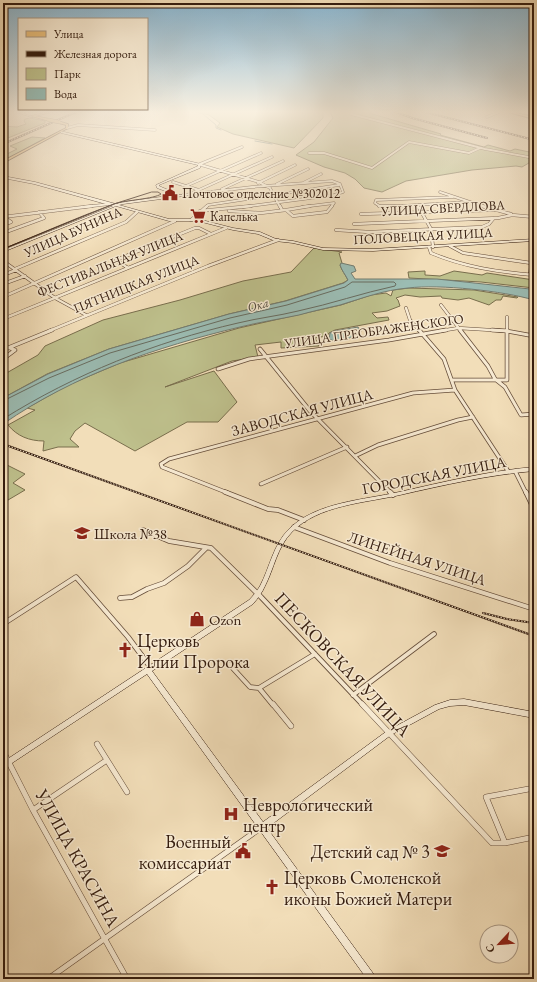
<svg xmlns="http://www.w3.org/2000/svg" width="537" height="982" viewBox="0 0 537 982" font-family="'EB Garamond',serif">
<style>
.green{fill:#bec08c;stroke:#796e4d}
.water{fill:#9bbcb3;stroke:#727c71}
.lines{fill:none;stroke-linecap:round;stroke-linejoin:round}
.shore{stroke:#686c60;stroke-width:1}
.stream{stroke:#727c71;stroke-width:1}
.street-far4-casing{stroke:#644c39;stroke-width:3}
.street-far3-casing{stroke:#644c39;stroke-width:3.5}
.street-far2-casing{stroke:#644c39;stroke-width:4.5}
.street-far1-casing{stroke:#644c39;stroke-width:5.5}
.street-casing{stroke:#644c39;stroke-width:6}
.secondary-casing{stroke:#341c0e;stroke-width:1}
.primary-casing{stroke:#341c0e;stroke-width:1.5}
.highway-casing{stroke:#341c0e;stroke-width:2}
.street-far4{stroke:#f7ead2;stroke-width:2}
.street-far3{stroke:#f7ead2;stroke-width:2.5}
.street-far2{stroke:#f7ead2;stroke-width:3}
.street-far1{stroke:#f7ead2;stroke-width:4}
.street{stroke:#f7ead2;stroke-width:5}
.secondary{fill:#f7ead2;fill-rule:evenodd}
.primary{fill:#e9bf7c;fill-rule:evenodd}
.highway{fill:#e9bf7c;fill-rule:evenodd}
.tram{stroke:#341c0e;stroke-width:1}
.rail-casing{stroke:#341c0e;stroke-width:2}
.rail{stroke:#f7ead2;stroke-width:1;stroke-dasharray:1.5;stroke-linecap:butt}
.primary-bridge-casing{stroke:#341c0e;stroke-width:4;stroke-linecap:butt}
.primary-bridge{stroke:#e9bf7c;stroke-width:3}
.labels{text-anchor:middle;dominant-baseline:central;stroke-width:3;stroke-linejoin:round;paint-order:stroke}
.far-poi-label{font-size:13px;fill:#341c0e;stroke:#f7ead2;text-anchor:start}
.far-street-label{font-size:13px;fill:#341c0e;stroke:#f7ead2}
.far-water-label{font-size:13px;font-style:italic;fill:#534c40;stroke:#f7ead2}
.street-label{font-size:15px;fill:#341c0e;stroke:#f7ead2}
.poi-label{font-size:15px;fill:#341c0e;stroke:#f7ead2;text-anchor:start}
.near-poi-label{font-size:18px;fill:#341c0e;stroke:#f7ead2;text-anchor:start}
.near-street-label{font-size:18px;fill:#341c0e;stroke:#f7ead2}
</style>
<rect width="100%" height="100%" fill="#f2deb9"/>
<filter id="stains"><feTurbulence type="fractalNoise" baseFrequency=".005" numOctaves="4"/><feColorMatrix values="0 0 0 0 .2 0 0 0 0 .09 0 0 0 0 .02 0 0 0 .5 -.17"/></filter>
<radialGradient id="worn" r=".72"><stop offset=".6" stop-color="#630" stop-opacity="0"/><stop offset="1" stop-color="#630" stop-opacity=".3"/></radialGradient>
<path class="green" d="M199,112H323V118L294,148L233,134L217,127L220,123L209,115Z
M330,112H372L369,113L441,134L440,135L484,147L488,145L510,151L515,149L534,153V160L522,167L516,166L472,170L406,181L382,192L364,188L355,179L345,173L324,167L296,155L314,142L333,118Z
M30,118L45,121V123L3,140V126L17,127L26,124L24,121L25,119Z
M32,137L45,138L3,161V156L17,149L10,146Z
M314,248L342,252L339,253L342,263L340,265C342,271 345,274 348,280L343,283L285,301L229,314L109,349L47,374L3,398V375L38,355L45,346L103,320L180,300L243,281L291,272Z
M425,271V275L440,276L454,271L482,275L487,273L534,280V288L481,282L409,278L408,272Z
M409,288L474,290L518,297L517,298L503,296L501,300H496L489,305L469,298L458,300L442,298L441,296L420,297L405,295L396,298L398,300L400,306L387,311L372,313L377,318L388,317L389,320L335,330L329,333L327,336L315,338L319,346L281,348V342L255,345L258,357L232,361L165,387L214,371L237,402L218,422H187L135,451L85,423L75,431L70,439L79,447H58L43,451L44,441C29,441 17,436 8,425L35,410L27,408L68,385L120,363L239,328L341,305L371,295L386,293L391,296L393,290Z
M3,463L25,474L13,483L25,490L3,503Z"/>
<path class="water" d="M341,263L354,266L356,271L351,273L355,279H437L530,289H534V300C503,291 440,284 408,288C384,290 363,298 340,305C327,308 313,311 299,315C280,319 260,322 240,327C156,347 74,375 3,424V398L48,374L109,349L229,314L286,301L344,283L348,280C345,274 342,271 340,265Z
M358,327L361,332C353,338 337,344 329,339L330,333L335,331Z"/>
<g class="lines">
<path class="shore" d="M3,401L49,378L110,353L230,318L287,305L345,287L352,282H394L396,284L395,286C362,293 331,304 298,311C278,316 258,318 238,323C155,342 75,374 3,419"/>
<path class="stream" d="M197,112L203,114L216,125V128L221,130
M74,114L78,112
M255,141L272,144"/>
<defs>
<path id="street-far4" d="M351,114L485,149L534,158
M487,117L499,112
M67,128L78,125L155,130
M309,153H324L372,168L409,142L469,153L480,148
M200,164L242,147
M201,165L259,182L270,188L280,207
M173,182L199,190
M258,183L295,165
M303,183L321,174
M277,184L308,169
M186,186L261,153
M222,189L283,161
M440,192L485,207
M192,193L272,157
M183,195L252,187L332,181L340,184L343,192L334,195L243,207
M453,197L376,200L375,203L381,207L470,202
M417,205L418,207
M84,207L110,204
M206,207L208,205L339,185
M302,207L334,203L331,207"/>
<path id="street-far3" d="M280,206L282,210
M379,206H396
M418,206L431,229L433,247
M482,206L511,214
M286,210L293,216L327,212L332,206
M286,210L310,206
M200,211L251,206
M229,211L261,213L286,210
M361,214L494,210
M3,217L92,206
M191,220L207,206
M354,224L498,218L512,215L534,217
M3,225L11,222L4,217
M336,230L370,232L482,227L489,224L494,218
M3,233L44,218L39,212
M450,246L463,253L531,263
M429,247L431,253C464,267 498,272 534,275
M3,261L55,298L86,315
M128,268L116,260L195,228H199L211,234
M15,269L126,222L137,212
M3,275L16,270
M530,275L532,256H534
M3,284L25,276
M3,297L175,221
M441,305L461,331
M406,308L410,320L420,331
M507,317V331
M3,319L226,228
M49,331L208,266L278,240
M440,331L458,328L507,331"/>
<path id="street-far2" d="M419,330L444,359L455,390L508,471
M460,330L488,366L495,379L505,387L521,415L534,414
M492,330L507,331L534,336
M260,349L310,411L391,493
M3,350L52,330
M3,359L15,350L10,348
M218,369L249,359L389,340L446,330
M452,380H507V330
M355,456L378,445L458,420L473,417
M515,471L526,493
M261,484L347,447
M228,493L162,467L161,464L169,459L413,393L455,390"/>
<path id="street-far1" d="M225,492L268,509L278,510L304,520
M390,492L393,495
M526,492L534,509
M294,527L390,563L534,609
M143,530L169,541L211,548L261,597L363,705
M120,598L132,597L147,589L164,583L188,566L206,548
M3,624L76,577L128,637L151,668
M229,664L250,687L259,688L273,705
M259,688L315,654
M353,695L434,634"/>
<path id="street" d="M273,704L291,726
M362,704L492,843H505L534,837
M97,744L107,760
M3,751L33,810L127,979
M33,810L107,760L127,792
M505,843L486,797L534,788
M48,979L262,827"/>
<path id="secondary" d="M16,112H19L33,117H31Z
M60,131L201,164L200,168L159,185V186L180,195L184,194V196L123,204L119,205L169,219H198L233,228L260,232L276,239L293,241L323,248L373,249L534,239V241L373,251L323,250L293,243L275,241L258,234L233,230L198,221H169L116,206L3,252V250L113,206L34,184L3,178V176L35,182L116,204L122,202L176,195L157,188L156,185L198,166V165L61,133Z
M534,467V471C488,475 444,485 400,495C365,503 318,505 292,532C277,547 274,569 265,586C262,593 258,598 253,604L152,671L263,822L387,731L435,705L450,700L464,699L534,712V718L464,705L450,706L439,709L391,735L267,828L375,976L376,979H367L147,674L3,769V762L249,600C253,596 257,591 260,586C270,567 273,545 289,529C316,502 364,500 399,492C444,482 488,471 534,467Z"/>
<path id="primary" d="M48,112H52L35,116L50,119L49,121L31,116Z
M58,121L68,124V128L3,163V161L66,128V125L58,123Z"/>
<path id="highway" d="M508,112H512L534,117V119Z"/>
</defs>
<use href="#street-far4" class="street-far4-casing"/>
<use href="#street-far3" class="street-far3-casing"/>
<use href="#street-far2" class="street-far2-casing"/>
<use href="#street-far1" class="street-far1-casing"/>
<use href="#street" class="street-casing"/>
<use href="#secondary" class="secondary-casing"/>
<use href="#primary" class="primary-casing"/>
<use href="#highway" class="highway-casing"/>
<use href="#street-far4" class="street-far4"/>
<use href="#street-far3" class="street-far3"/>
<use href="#street-far2" class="street-far2"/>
<use href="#street-far1" class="street-far1"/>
<use href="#street" class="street"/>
<use href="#secondary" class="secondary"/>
<use href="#primary" class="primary"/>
<use href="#highway" class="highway"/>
<path class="tram" d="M152,192H158L161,194C154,199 126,200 114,204C76,218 40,234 3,249L114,204Z"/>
<defs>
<path id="rail" d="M396,112L412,118L487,138
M425,112L534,140
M3,144L76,112
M3,444L534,636
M483,613L507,619L534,623"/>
</defs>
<use href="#rail" class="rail-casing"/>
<use href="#rail" class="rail"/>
<defs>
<path id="primary-bridge" d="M49,120L59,122"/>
</defs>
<use href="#primary-bridge" class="primary-bridge-casing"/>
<use href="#primary-bridge" class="primary-bridge"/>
</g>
<linearGradient id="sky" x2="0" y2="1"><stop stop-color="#89b7d3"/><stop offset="0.45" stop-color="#f9f0e0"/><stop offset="1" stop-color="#f9f0e0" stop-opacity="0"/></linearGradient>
<rect width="537" height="249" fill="url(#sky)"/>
<defs>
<symbol id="civic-bare" viewBox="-9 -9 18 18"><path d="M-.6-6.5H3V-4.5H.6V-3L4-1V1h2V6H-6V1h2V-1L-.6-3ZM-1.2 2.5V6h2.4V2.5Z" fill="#8f2418" stroke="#f7ead2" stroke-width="2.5" paint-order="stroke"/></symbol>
<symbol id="supermarket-bare" viewBox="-9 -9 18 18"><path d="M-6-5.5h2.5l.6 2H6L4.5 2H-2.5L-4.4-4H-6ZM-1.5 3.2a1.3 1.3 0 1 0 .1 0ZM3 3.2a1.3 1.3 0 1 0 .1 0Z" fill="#8f2418" stroke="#f7ead2" stroke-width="2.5" paint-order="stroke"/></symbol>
<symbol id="school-bare" viewBox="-9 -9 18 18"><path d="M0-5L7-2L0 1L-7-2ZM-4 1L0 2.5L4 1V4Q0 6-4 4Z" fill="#8f2418" stroke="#f7ead2" stroke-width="2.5" paint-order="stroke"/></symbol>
<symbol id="shop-bare" viewBox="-9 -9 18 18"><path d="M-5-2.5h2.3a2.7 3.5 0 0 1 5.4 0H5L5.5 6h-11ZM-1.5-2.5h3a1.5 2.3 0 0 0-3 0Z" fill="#8f2418" stroke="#f7ead2" stroke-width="2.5" paint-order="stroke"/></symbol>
<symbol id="church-bare" viewBox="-9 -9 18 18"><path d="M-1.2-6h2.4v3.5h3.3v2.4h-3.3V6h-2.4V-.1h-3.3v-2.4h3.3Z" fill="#8f2418" stroke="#f7ead2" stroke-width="2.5" paint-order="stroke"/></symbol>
<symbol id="hospital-bare" viewBox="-9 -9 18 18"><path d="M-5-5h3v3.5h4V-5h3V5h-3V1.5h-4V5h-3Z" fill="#8f2418" stroke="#f7ead2" stroke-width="2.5" paint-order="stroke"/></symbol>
</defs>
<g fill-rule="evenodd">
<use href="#civic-bare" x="159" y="182" width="22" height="22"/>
<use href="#supermarket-bare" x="187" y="205" width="22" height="22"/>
<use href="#school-bare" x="71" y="522" width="22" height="22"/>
<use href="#shop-bare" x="186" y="608" width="22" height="22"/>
<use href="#church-bare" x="114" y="639" width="22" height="22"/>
<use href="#hospital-bare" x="220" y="803" width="22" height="22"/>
<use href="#civic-bare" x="232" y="840" width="22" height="22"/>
<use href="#school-bare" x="431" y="840" width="22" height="22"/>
<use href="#church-bare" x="261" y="876" width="22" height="22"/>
</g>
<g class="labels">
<g class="far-poi-label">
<text x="182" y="193">Почтовое отделение №302012</text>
<text x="210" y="216">Капелька</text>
</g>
<g class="far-street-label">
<text transform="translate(443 208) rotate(-3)">УЛИЦА СВЕРДЛОВА</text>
<text transform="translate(73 232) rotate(-24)">УЛИЦА БУНИНА</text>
<text transform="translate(423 236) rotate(-3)">ПОЛОВЕЦКАЯ УЛИЦА</text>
<text transform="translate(110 264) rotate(-22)">ФЕСТИВАЛЬНАЯ УЛИЦА</text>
<text transform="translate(136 284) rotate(-22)">ПЯТНИЦКАЯ УЛИЦА</text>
<text transform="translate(374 331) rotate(-8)">УЛИЦА ПРЕОБРАЖЕНСКОГО</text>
</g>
<g class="far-water-label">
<text transform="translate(258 305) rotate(-16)">Ока</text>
</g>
<g class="street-label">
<text transform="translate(302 412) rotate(-15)">ЗАВОДСКАЯ УЛИЦА</text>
<text transform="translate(434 475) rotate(-11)">ГОРОДСКАЯ УЛИЦА</text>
<text transform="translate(417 558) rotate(18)">ЛИНЕЙНАЯ УЛИЦА</text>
</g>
<g class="poi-label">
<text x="94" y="533">Школа №38</text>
<text x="209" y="619">Ozon</text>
</g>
<g class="near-poi-label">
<text x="137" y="640">Церковь<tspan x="137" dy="21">Илии Пророка</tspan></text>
<text x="243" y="804">Неврологический<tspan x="243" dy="21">центр</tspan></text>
<text x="231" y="841" text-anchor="end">Военный<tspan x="231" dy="21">комиссариат</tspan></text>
<text x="430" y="851" text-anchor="end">Детский сад № 3</text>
<text x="284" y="877">Церковь Смоленской<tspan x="284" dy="21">иконы Божией Матери</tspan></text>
</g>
<g class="near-street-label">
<text transform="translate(343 664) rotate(47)">ПЕСКОВСКАЯ УЛИЦА</text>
<text transform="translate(78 858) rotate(61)">УЛИЦА КРАСИНА</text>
</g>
</g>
<rect width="537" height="982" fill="none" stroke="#f2deb9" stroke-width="16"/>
<rect x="4" y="4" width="529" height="974" fill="none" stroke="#341c0e" stroke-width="2"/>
<rect x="8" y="8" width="521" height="966" fill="none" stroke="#341c0e"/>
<rect x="18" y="18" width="130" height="92" fill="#f7ead2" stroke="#a99884"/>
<rect x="26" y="31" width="20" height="6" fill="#e9bf7c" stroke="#a99884"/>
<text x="54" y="38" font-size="12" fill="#341c0e">Улица</text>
<rect x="26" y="51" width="20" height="6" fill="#341c0e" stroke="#a99884"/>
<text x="54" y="58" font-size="12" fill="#341c0e">Железная дорога</text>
<rect x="26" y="68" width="20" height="12" fill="#bec08c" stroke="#a99884"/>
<text x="54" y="78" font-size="12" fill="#341c0e">Парк</text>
<rect x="26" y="88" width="20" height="12" fill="#9bbcb3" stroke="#a99884"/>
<text x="54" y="98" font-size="12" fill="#341c0e">Вода</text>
<g transform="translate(499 944) rotate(244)"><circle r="19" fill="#f7ead2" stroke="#a99884"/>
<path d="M0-3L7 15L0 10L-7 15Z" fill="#8f2418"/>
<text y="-6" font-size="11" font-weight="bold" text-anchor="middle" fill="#341c0e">С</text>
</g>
<rect width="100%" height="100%" filter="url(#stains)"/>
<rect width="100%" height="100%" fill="url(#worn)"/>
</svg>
